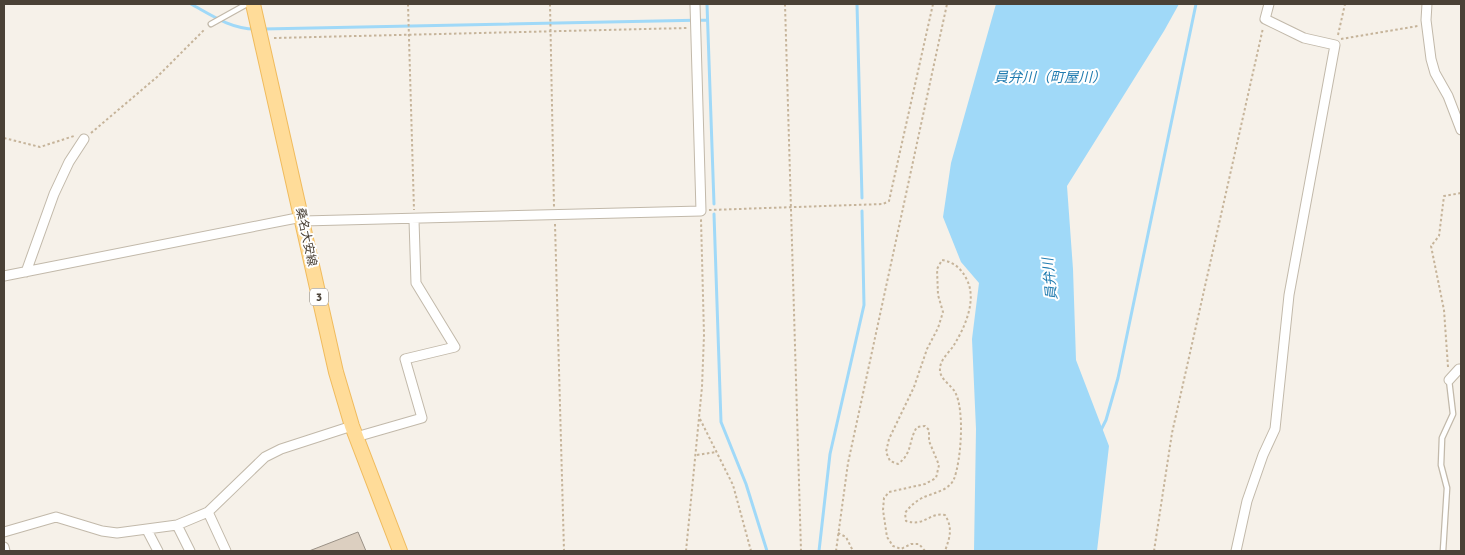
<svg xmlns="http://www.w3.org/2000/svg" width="1465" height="555" viewBox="0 0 1465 555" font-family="Signika,'Noto Sans JP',sans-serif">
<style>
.water{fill:#a0d9f8}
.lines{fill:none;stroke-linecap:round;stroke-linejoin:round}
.stream{stroke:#a0d9f8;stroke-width:3}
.building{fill:#dccfc0;stroke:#9a9186}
.lane-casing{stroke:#c2b9aa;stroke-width:7}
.street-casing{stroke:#c2b9aa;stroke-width:11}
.primary-casing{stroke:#f0bb5d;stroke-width:16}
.path{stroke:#c6b49a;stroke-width:2;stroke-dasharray:2.5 2.5;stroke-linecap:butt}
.lane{stroke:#fff;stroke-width:4.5}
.street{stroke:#fff;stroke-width:9}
.primary{stroke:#ffdc99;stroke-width:14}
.labels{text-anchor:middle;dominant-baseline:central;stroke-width:4;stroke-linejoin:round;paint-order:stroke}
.shield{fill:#fff;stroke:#807a72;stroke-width:1}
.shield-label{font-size:11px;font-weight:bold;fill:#4a4136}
.street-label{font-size:12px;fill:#4a4136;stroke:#fff}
.water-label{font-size:14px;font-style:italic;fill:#217cb0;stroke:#fff}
</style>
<rect width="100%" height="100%" fill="#f6f1e9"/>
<path class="water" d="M996,4H1179L1164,31L1067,186L1073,269L1076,360L1109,446L1097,551H974L976,429L972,339L979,283L961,262L943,217L951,163Z"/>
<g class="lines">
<path class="stream" d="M191,4C211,15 231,29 255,29
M707,4L714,204
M857,4L862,198
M263,29L707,20
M714,214L721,422L746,484L767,551
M1101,430L1106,420L1118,378L1196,4
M819,551L830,454L864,305L862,211"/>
</g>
<path class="building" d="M358,532L366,551H309Z"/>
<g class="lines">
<defs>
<path id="lane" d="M211,24L247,4
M1443,551L1447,488L1441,465L1442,438L1453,414L1449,380"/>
<path id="street" d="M1427,4L1426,20L1431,59L1435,73L1448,96L1461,130
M303,221L701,211L695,4
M26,272L54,194L69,162L84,139
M4,276L302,217
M1449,380L1459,369H1461
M356,437L422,418L405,359L455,347L416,283L414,220
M208,512L226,551
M177,525L190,551
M147,530L158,551
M4,532L56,517L102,531L117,533L177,525L208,512L265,457L281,449L352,426
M4,547L5,551
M1236,551L1247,501L1263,455L1275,429L1289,295L1335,45L1304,38L1265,19L1269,4"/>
<path id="primary" d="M253,4L336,372L352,426L400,551"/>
</defs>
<use href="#lane" class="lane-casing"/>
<use href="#street" class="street-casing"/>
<use href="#primary" class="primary-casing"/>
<path class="path" d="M408,4L414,210
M550,4L554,207
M785,4L801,551
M1338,35L1345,4
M274,38L687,28
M1341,39L1418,26
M91,133L157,77L205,29
M4,138L40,147L74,136
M709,210L883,204L889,201L933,4
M555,224L564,551
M1448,367L1444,310L1431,246L1439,236L1444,196L1461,193
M700,419L733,485L751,551
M697,455L716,452
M838,533L846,537L853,551
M686,551L702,387L704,335L701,219
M836,551L848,463L947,4
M925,551L919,544H911L901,549L893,546L887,537L883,510L884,498L889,492L925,484L936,478L939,465L929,441V430L925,426L917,427C908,441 913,453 898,464L890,461L886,452L889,439L914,387L927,349L938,328L943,312L938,295L937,269L942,260C954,262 962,269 967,280C977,300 965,327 954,345C949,353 939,360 940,371C941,380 951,385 955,392C965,410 961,461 954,479C949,491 932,493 922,498C915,502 910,506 905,513L906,521C925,527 929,512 945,515C953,528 950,537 945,551
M1154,551L1172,433L1263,28"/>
<use href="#lane" class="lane"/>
<use href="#street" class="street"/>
<use href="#primary" class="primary"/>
</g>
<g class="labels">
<rect class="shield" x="310" y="288.5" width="18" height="17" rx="4"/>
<g class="shield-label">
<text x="319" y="297">3</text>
</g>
<g class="street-label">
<text transform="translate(306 237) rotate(78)">桑名大安線</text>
</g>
<g class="water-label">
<text x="1050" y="77">員弁川（町屋川）</text>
<text transform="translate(1050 279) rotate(-96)">員弁川</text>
</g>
</g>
<rect width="1465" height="555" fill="none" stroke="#4a4136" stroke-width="10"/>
</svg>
